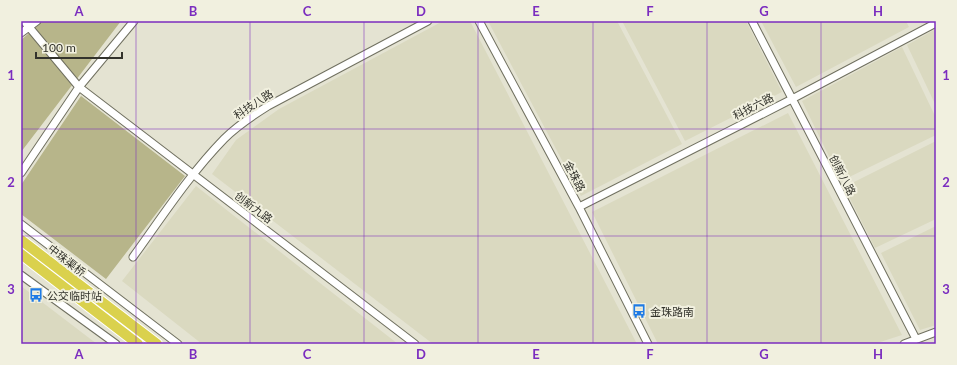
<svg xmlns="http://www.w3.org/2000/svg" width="957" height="365" viewBox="0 0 957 365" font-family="Lato,'Noto Sans SC',sans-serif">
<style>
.built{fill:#dad9c0}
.green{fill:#b7b58a}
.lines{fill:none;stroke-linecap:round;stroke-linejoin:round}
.minor-casing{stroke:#707060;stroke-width:9}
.highway-casing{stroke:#fff;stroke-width:12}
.minor{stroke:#fff;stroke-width:7}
.highway{stroke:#dad14d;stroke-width:10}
.grid{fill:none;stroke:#7b2cbf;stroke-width:1;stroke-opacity:0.55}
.labels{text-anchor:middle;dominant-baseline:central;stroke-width:4;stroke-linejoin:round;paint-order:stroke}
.street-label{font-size:11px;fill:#33332c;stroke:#f1f0df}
.poi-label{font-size:11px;fill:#33332c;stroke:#f1f0df;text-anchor:start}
.neatline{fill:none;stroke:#7b2cbf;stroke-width:1.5}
.grid-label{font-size:13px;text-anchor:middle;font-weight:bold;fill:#7b2cbf}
</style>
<rect width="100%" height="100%" fill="#e4e3d2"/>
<path class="built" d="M443,21H470L637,344H433L212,174L236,140L279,109Z
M488,21H617L682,144L581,196Z
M622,21H746L782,92L685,141Z
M761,21H906L909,27L796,87Z
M936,29V106L907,45Z
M902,47L936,118V135L841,181L802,101Z
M788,113L902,335L874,344H658L592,212Z
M936,141V219L875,248L844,187Z
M196,186L398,344H202L122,281Z
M936,226V325L920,330L881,253Z
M21,286L97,344H21Z"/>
<path class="green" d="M43,21H121L21,152V40Z
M81,96L185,176L106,279L21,214V185Z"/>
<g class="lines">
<defs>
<path id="minor" d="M24,21L79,87L415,344
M479,21L579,207L648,344
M752,21L916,339
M21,33L37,21
M21,173L79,87L134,21
M579,207L792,99L936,23
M21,224L178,344
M133,257C162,217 189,175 224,139C237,126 252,116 268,106L428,21
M21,275L116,344
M904,344L936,332"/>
<path id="highway" d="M21,240L157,344
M21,254L138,344"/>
</defs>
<use href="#minor" class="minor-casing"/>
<use href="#highway" class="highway-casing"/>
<use href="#minor" class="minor"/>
<use href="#highway" class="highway"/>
</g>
<path class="grid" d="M136,21V344M250,21V344M364,21V344M478,21V344M593,21V344M707,21V344M821,21V344M21,129H936M21,236H936"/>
<defs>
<symbol id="bus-bare" viewBox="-9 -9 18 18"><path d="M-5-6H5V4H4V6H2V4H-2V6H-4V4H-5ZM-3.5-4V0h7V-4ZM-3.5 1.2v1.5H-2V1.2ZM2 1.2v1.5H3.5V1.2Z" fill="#1f7be5" stroke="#f1f0df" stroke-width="2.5" paint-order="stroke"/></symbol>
</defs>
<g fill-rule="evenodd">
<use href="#bus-bare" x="26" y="285" width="20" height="20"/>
<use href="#bus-bare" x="629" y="301" width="20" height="20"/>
</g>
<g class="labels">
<g class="street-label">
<text transform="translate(253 104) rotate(-33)">科技八路</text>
<text transform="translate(753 106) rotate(-27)">科技六路</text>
<text transform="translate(843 175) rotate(63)">创新八路</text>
<text transform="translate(575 176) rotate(62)">金珠路</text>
<text transform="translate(254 207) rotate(37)">创新九路</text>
<text transform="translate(67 260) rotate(38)">中珠渠桥</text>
</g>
<g class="poi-label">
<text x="47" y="295">公交临时站</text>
<text x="650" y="311">金珠路南</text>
</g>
</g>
<rect width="957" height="365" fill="none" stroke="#f1f0df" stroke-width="44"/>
<path d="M36 52v6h86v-6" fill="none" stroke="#33332c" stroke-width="2"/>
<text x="42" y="52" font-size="12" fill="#33332c" stroke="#f1f0df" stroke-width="3" paint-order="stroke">100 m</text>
<rect x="22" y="22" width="913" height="321" class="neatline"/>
<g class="grid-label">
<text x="79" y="16">A</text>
<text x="193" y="16">B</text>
<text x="307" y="16">C</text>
<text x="421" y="16">D</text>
<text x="536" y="16">E</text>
<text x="650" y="16">F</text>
<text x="764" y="16">G</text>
<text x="878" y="16">H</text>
<text x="11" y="80">1</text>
<text x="946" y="80">1</text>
<text x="11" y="187">2</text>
<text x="946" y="187">2</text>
<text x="11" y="294">3</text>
<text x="946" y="294">3</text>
<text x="79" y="359">A</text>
<text x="193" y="359">B</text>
<text x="307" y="359">C</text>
<text x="421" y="359">D</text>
<text x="536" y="359">E</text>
<text x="650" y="359">F</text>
<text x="764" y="359">G</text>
<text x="878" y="359">H</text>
</g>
</svg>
